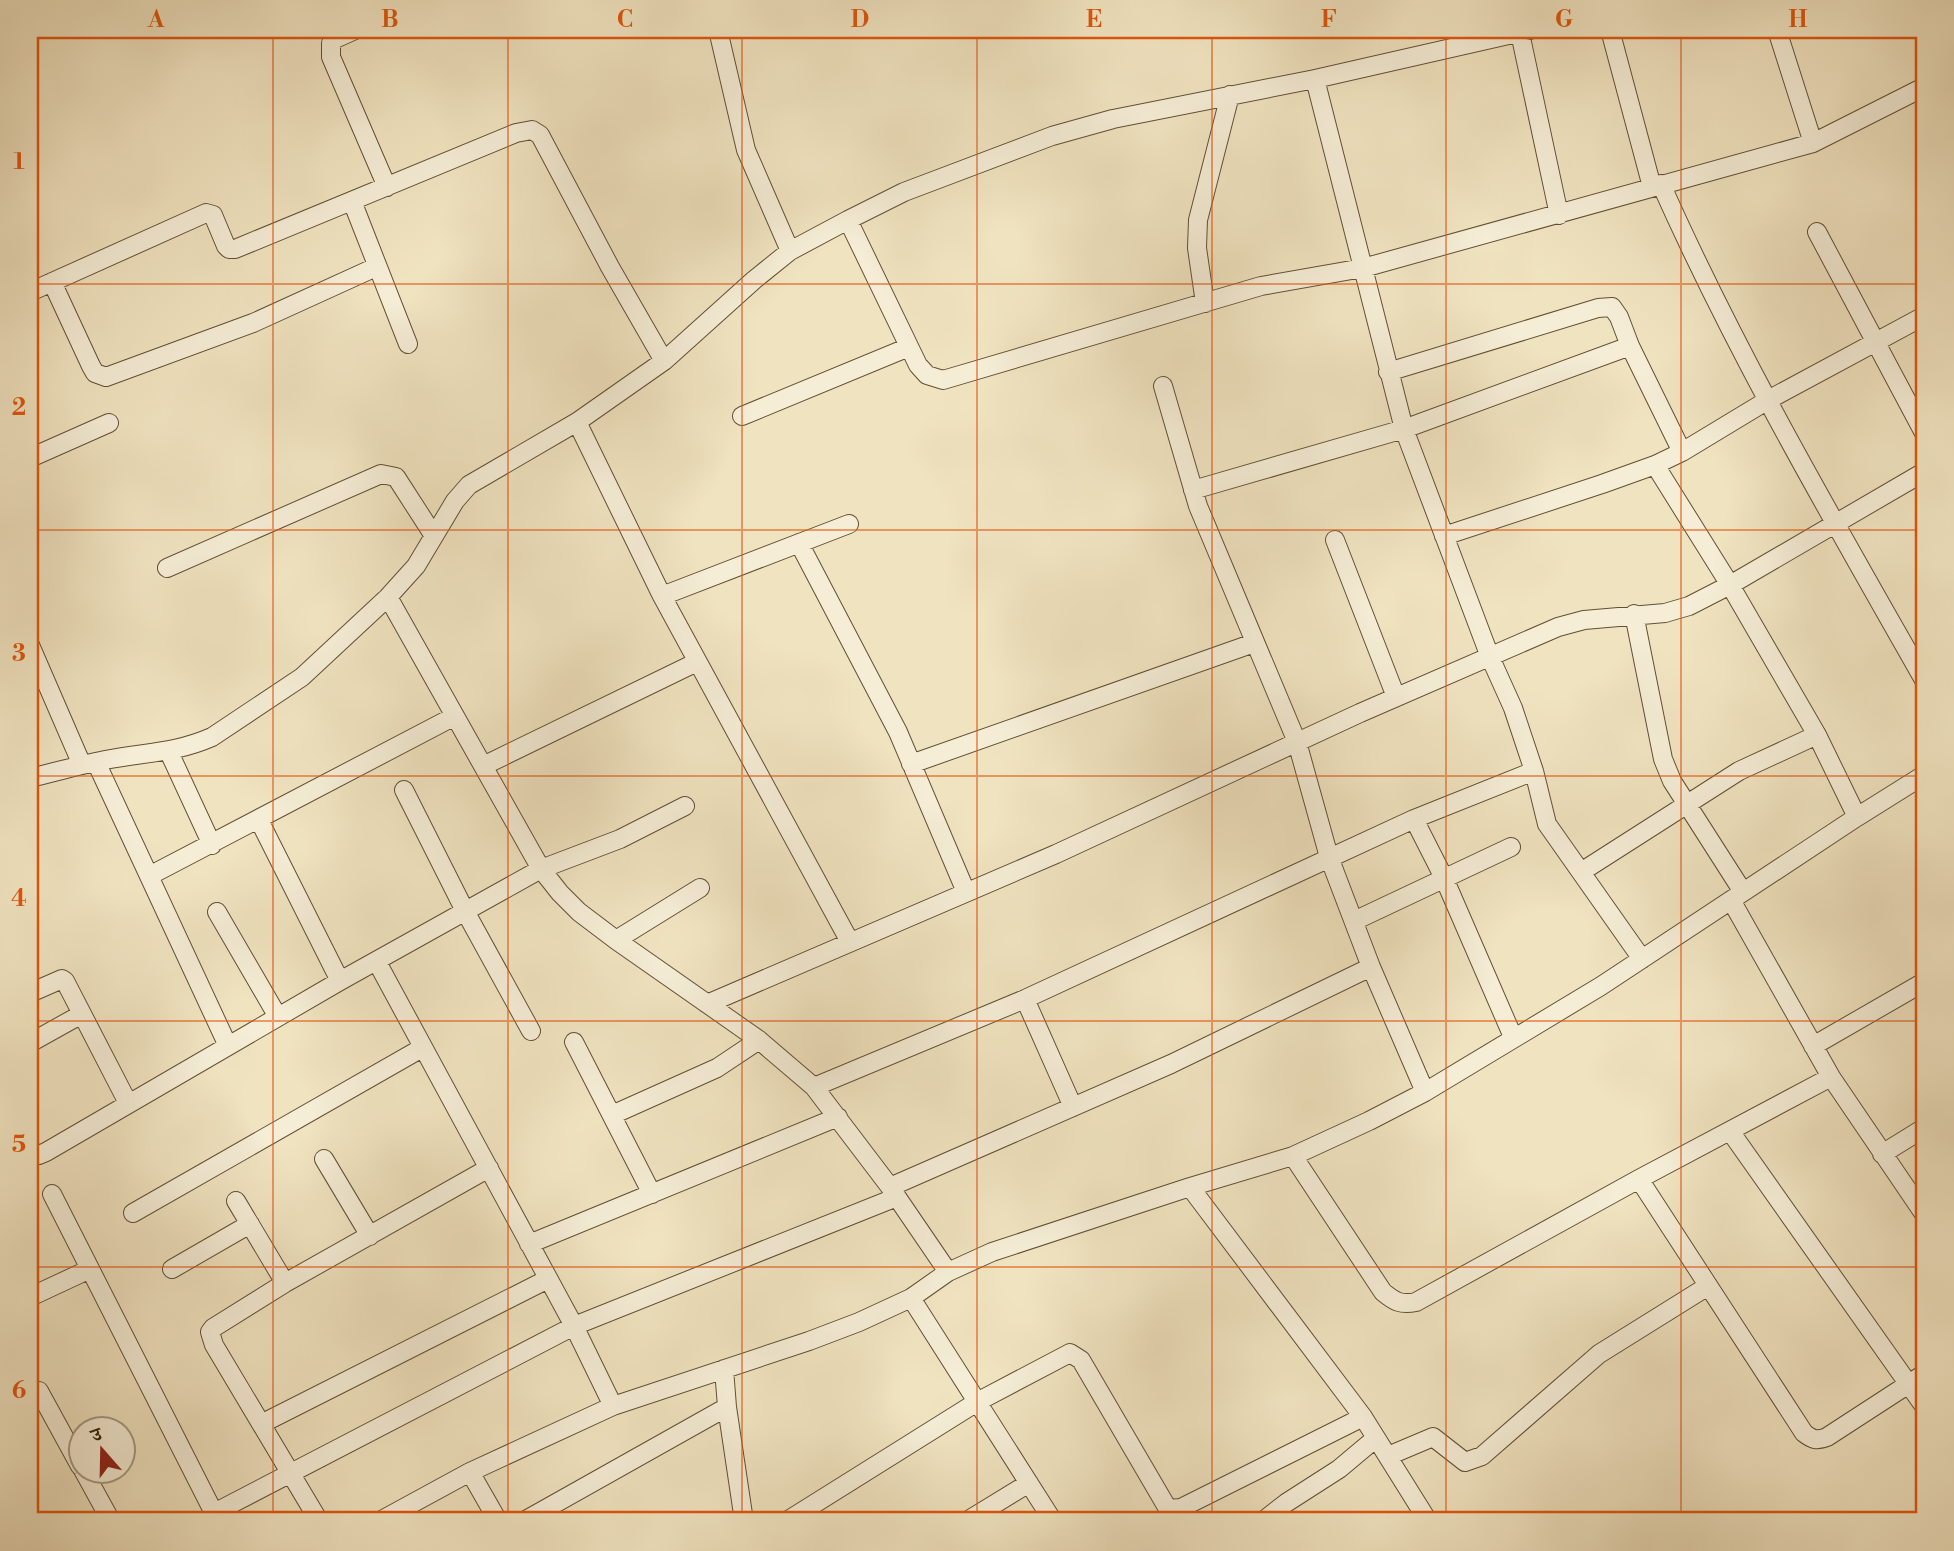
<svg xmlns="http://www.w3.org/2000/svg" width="1954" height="1551" viewBox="0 0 1954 1551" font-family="'Libre Bodoni','Noto Serif Devanagari',serif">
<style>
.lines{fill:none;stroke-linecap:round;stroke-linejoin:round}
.street-casing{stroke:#624f33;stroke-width:20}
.street{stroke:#f5edd6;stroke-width:18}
.grid{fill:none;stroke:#df560c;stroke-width:2;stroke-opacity:0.55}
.neatline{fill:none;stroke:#df560c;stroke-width:2.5}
.grid-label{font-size:23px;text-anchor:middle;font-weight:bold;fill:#df560c}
</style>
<rect width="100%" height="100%" fill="#f0e3c0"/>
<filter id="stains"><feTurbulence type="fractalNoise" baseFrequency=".00286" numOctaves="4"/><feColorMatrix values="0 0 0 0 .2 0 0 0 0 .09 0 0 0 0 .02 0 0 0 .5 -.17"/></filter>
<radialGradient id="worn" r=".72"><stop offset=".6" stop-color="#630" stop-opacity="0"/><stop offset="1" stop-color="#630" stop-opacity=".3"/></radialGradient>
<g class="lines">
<defs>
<path id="street" d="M355,30L335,39L331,43V57L387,187
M718,30L746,150L790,251
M1610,30L1652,187
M1777,30L1813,143
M1520,33L1559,215
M1315,79L1404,429L1490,657L1513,708L1534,771L1547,824L1642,959
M1661,184C1737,355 1832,518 1924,680
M352,201L408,344
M848,220L918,365L927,375L943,380L1261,286L1363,268L1813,143L1924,87
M1817,232L1924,433
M52,282L91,366L95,373L106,377L253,323L376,267
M30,292L206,213L213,215L226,246L229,249H235L516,133L532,130L540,135L610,267L664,361
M1205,303L1197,248L1198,220L1230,95
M1388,372L1598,308L1612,307L1619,317L1630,346L1682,452
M1163,386L1198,506L1297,742L1329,857L1371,967L1425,1092
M742,416L909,347
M577,422L662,596L850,942
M30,458L109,423
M1655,465L1730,585L1817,735L1857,817
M1193,490L1404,429L1630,346
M1444,536L1602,484L1655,465L1682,452L1768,400L1924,316
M1335,540L1396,697
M799,543L898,732L966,892
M167,568L381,474L396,477L434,536
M662,596L849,524
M388,597L541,869L560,893L579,912L616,940L759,1040L814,1087L890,1187L948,1272
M1634,614L1663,759L1672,781L1743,892
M30,645L82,765
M169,752L212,845
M96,762L228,1046
M911,764L1254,643
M483,766L697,662
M30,778C55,772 80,765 105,760C144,752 173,754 212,737L302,677L388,597L416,566L455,501L469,485L577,422L664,361L754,280L790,251L848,220L904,192L1052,136L1113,119L1315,79L1530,30
M404,790L465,911L531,1031
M1414,819L1444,878L1513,1037
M259,820L340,981
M1581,872L1739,771L1817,735
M149,876L455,716
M1731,900L1831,1077L1924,1214
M217,912L278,1017
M1354,921L1511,847
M616,940L700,888
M377,962L574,1326L613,1406
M30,993L62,979L65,981L128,1103
M1025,999L1073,1107
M707,1004L1056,854L1360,713L1558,627L1584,620L1665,613L1689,606L1730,585L1924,472
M574,1042L652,1194
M30,1043L82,1014
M1813,1046L1924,982
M814,1087L1025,999L1414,819L1534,771
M612,1115L717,1068L759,1040
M1730,1131L1924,1406
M30,1150L39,1155L46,1152L340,981L541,869L620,839L685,806
M1882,1154L1924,1128
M1293,1156L1383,1292C1395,1302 1401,1305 1416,1302L1639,1179L1831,1077
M324,1159L370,1236
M1639,1179L1804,1433C1813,1440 1817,1441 1827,1437L1924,1374
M890,1187L1171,1064L1371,967
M1190,1187L1363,1417L1428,1521
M52,1194L218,1521
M236,1201L285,1283
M133,1213L422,1048
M529,1244L838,1117
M172,1269L250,1224
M30,1297L90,1269
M911,1298L1053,1521
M724,1369L727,1407L744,1521
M39,1391L80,1466
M261,1424L548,1279
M1388,1456L1433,1437L1465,1462L1482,1456L1599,1354L1708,1286
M83,1470L111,1521
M470,1472L498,1521
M214,1513L574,1326L897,1197
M319,1521L214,1345L210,1332L213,1328L285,1283L489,1168
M380,1521L470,1472L613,1406L809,1341L859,1322L911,1298L948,1272L992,1252L1190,1187L1293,1156L1369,1121L1425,1092L1601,986L1857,817L1924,775
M524,1521L727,1407
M787,1521L977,1402L1070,1353L1081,1360L1168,1509L1181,1508L1363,1417
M967,1521L1029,1483
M1263,1521L1286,1503L1339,1469L1376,1438"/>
</defs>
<use href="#street" class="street-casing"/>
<use href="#street" class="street"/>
</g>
<path class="grid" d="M273,30V1521M508,30V1521M742,30V1521M977,30V1521M1212,30V1521M1446,30V1521M1681,30V1521M30,284H1924M30,530H1924M30,776H1924M30,1021H1924M30,1267H1924"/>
<rect width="1954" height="1551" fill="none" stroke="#f0e3c0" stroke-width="77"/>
<g transform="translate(102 1450) rotate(340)"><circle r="33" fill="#f5edd6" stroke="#a79a82" stroke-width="2"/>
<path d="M0-5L12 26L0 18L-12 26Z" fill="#8f2418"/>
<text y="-10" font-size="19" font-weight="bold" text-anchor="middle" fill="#321e04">उ</text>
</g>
<rect x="38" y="38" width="1878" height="1474" class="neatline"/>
<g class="grid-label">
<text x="156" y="27">A</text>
<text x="390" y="27">B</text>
<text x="625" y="27">C</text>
<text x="860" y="27">D</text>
<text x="1094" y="27">E</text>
<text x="1329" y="27">F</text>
<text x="1564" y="27">G</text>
<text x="1798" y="27">H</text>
<text x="19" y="169">1</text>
<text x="19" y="415">2</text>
<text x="19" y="661">3</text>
<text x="19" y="906">4</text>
<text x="19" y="1152">5</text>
<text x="19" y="1398">6</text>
</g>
<rect width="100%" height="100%" filter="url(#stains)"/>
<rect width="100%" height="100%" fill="url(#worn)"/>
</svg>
